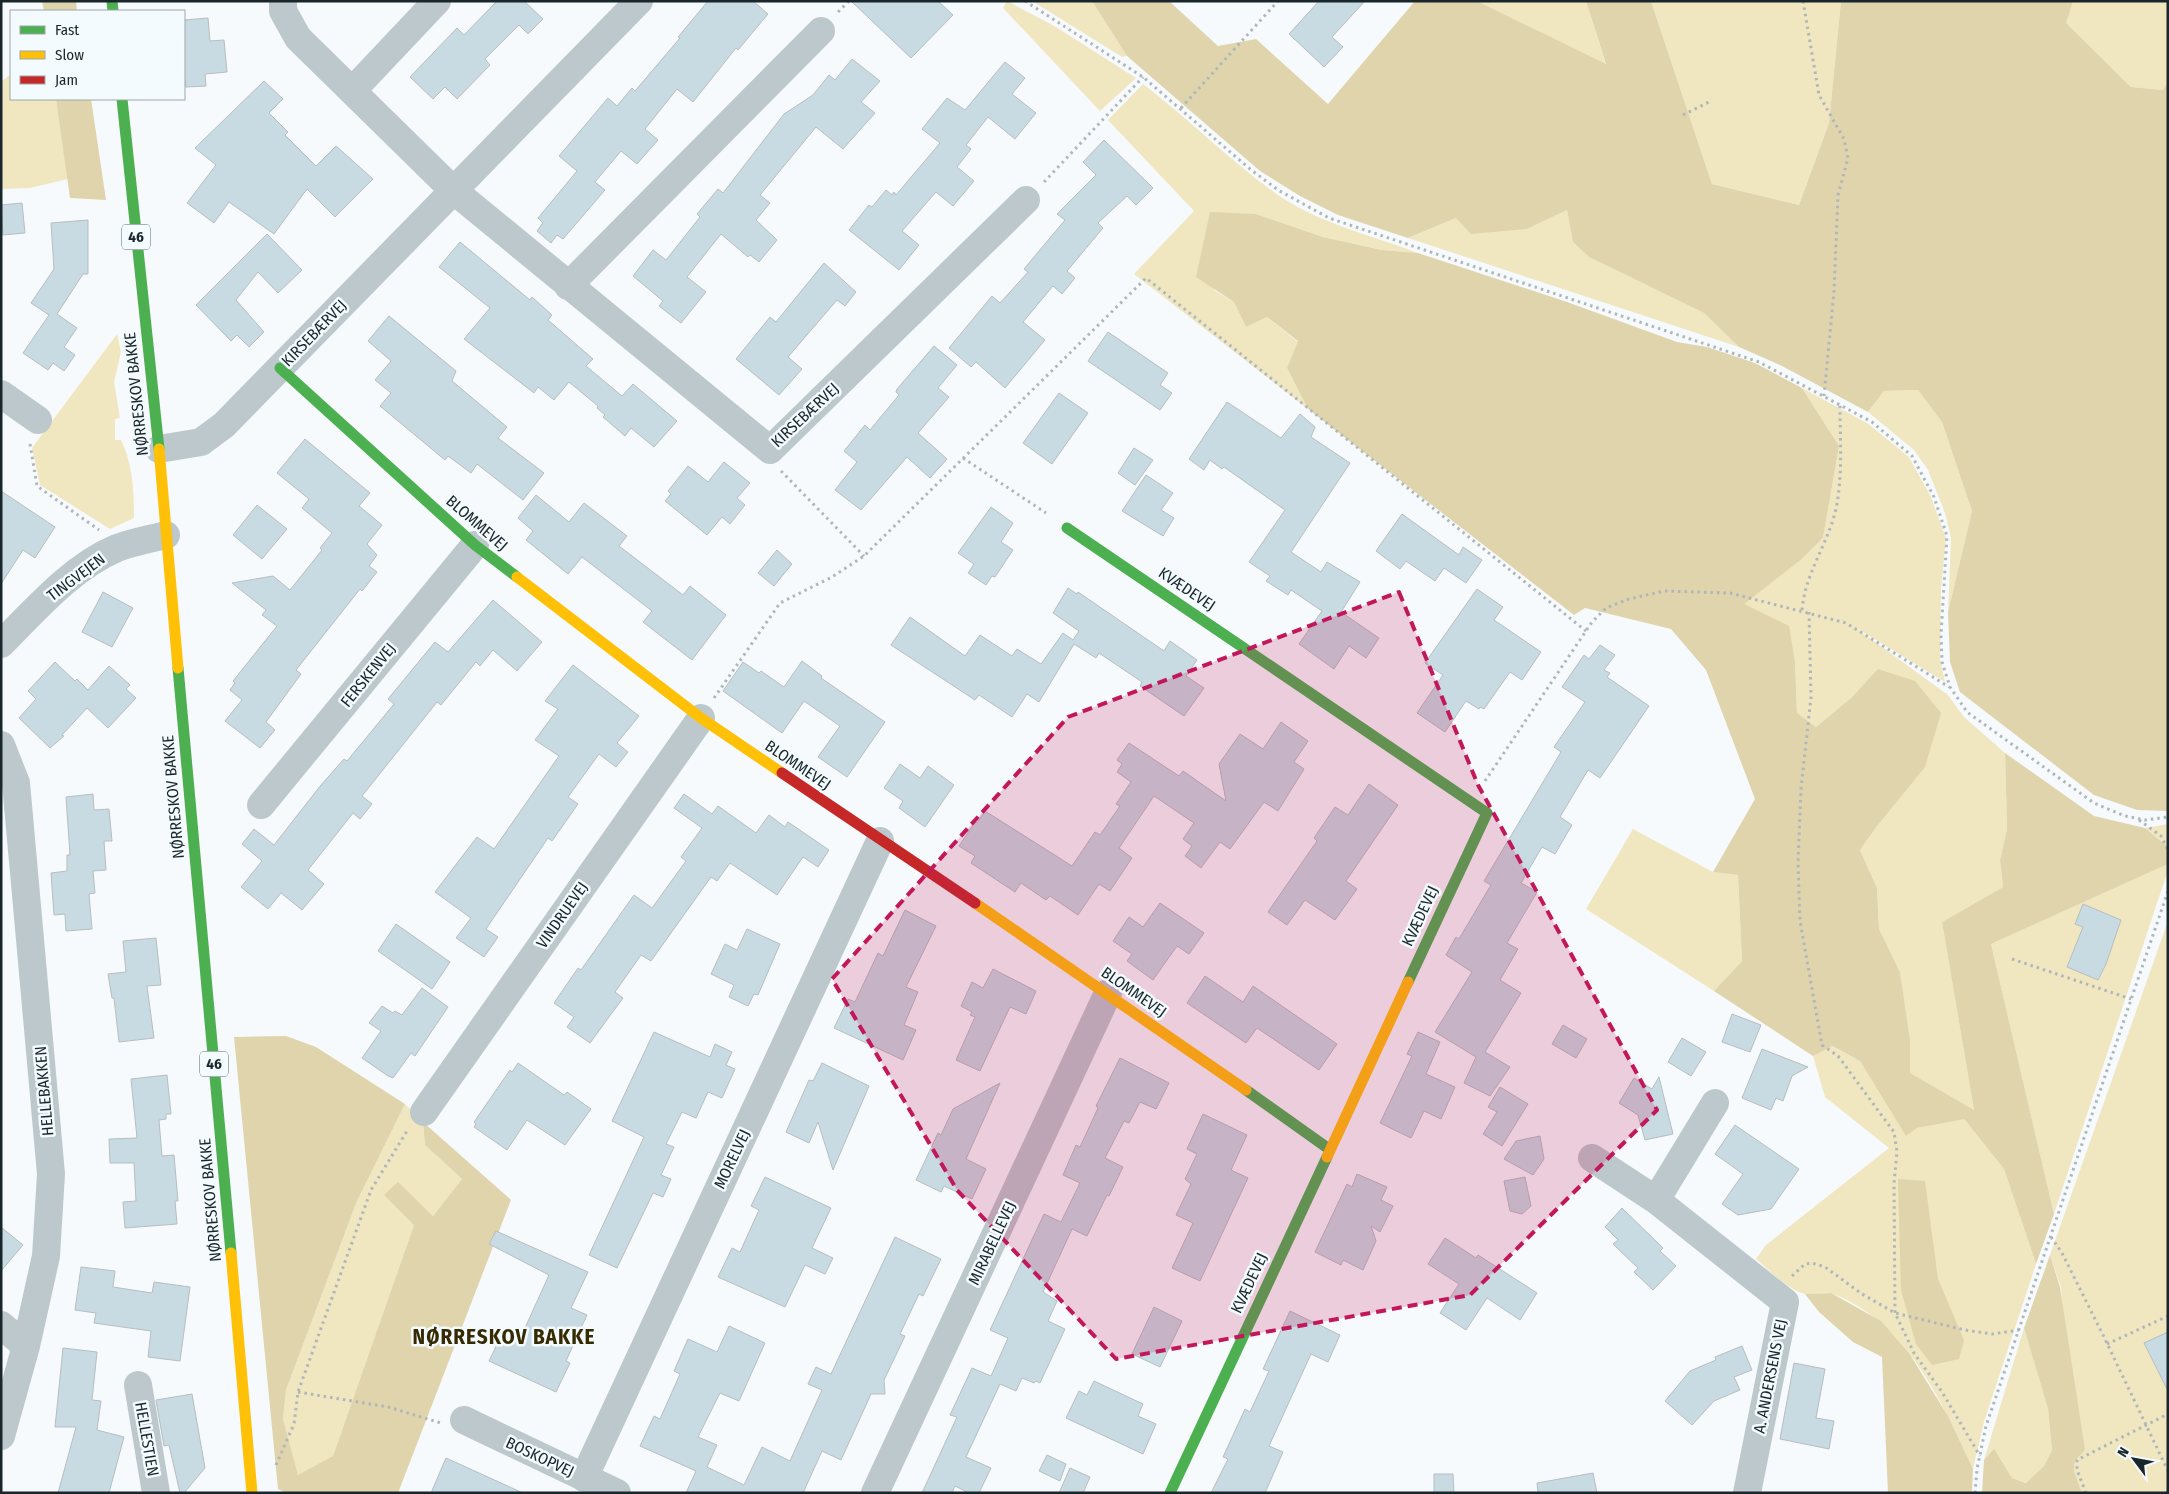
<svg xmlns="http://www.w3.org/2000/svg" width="2169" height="1494" viewBox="0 0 2169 1494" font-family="'Fira Sans Condensed',sans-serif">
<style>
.green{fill:#f0e6c0}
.forest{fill:#dfd4ab}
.building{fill:#c8dae2;stroke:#b6bec1}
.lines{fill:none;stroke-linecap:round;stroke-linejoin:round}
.path{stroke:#afb7bb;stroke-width:3;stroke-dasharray:2.5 4;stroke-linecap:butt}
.street{stroke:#bdc8cc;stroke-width:28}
.fast{stroke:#4caf50;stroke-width:11}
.slow{stroke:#ffc107;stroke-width:11}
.jam{stroke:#c62828;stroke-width:11}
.marked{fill:#c2185b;fill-opacity:0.2;stroke:#c2185b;stroke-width:4;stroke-dasharray:10 6;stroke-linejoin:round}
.labels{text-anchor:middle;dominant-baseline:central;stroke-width:5;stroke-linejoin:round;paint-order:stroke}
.shield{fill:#f4fbfe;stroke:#5b666a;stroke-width:1}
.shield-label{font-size:15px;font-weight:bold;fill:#19262b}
.street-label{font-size:16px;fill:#19262b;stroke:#f4fbfe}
.district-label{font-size:21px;font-weight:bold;letter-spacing:1px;fill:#362a00;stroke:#f4fbfe}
</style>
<rect width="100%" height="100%" fill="#f6fafc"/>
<path class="green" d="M1007,1L1056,27L1136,78L1100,111L1003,8Z
M1032,1H1092L1127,56L1122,57Z
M1477,1H1586L1606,65Z
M1651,1H1841L1829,123L1799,205L1712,184Z
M2073,1H2168V81L2163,90L2131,87L2065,23Z
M11,74V99H56L68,179L30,188L1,189V82Z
M1143,84C1189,119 1231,162 1278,195C1320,224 1372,235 1418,253L1382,250L1323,237L1256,214L1214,290L1234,302L1246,327L1267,317L1298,342L1287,368L1308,409L1134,274L1194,211L1108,120Z
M1567,210L1573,242L1589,257L1704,313L1739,347L1408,238L1456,218L1527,229Z
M117,334L121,352L114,382L120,418L115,419V440H121C133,464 134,492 134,518L110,529L40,485L32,448Z
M1802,388L1867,423L1909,457L1931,497L1946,538L1941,589L1940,659L1945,682L1853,626L1948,695L1964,717L2005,753L2007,829L2000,860L2003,887L1942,922L1974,1110L1909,1073L1910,1039L1900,972L1879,929L1877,888L1860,850L1877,826L1879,669L1852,697L1816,727L1797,713L1795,662L1743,604L1802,559L1823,538L1839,446Z
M1918,390L1942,422L1972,511L1948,612L1951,538L1945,513L1928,470L1914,450L1868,412L1884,391Z
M2168,824V847L2145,828Z
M1633,829L1713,872L1738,875L1742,961L1714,991L1586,909Z
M2168,864V870L2054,1214L1991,944Z
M2168,921V1493H2082L2074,1471L2075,1460L2061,1287L2050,1255Z
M1831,1046L1860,1061L1906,1135L1917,1128L1963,1118L2004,1169L2036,1264L1984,1422L1973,1469C1942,1402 1907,1322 1833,1294C1825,1291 1815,1295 1806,1294C1790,1292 1769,1270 1756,1259L1766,1245L1889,1148L1825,1097L1813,1056Z
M405,1104L423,1122L425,1145L462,1179L433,1216L398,1183L414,1225L333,1456L298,1476L283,1419L286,1390L357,1201Z
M2024,1328L2048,1409L2052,1450L2044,1466L2027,1483L2012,1478L1994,1450L1984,1460Z"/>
<path class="forest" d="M42,1H76L77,11H44Z
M1092,1H1169L1218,46L1256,39L1328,104L1415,1H1477L1606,64L1586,1H1651L1712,184L1799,205L1829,123L1841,1H2073L2066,23L2131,87L2163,90L2168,81V811L2137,810L2094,795L1960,692L1950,662L1948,612L1972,511L1942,422L1918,390L1884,391L1868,412L1782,366L1739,347L1704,313L1589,257L1573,242L1567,210L1527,229L1471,234L1456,218L1408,238L1338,215L1300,196L1260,171L1127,56Z
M56,99H91L106,200L70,198Z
M1210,212L1256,214L1323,237L1382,250L1418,253L1567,302L1677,342L1707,347L1755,363L1802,388L1839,446L1823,538L1802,559L1744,604L1789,626L1795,662L1797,713L1816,727L1852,697L1878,669L1915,681L1941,713L1925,767L1877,826L1860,850L1877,888L1879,929L1900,972L1910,1039V1073L1974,1110L1942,922L2003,887L2000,860L2007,829L2005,753L2094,816L2145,828L2168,847V864L1991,944L2054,1214L2036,1264L2004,1169L1964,1119L1917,1128L1906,1136L1860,1061L1832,1046L1813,1056L1714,991L1742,961L1738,875L1713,872L1755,799L1706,670L1671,629L1585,608L1574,615L1308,409L1287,368L1298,341L1267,317L1246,327L1234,302L1196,277Z
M286,1036L316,1047L405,1104L357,1201L286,1390L283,1419L298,1475L333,1456L414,1225L384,1195L398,1182L433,1216L462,1179L425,1145L423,1122L511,1200L398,1493H286L278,1489L234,1037Z
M1898,1179L1925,1181L1938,1279L1964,1340L1959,1359L1932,1365L1916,1344L1901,1290Z
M2050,1255L2060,1287L2085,1450L2075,1460L2074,1471L2082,1493H1982L1984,1460L1994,1449L2012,1478L2026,1483L2044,1466L2052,1450L2048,1409L2024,1328Z
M1831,1293L1881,1321L1909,1353L1948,1416L1973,1469L1972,1493H1888L1882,1357L1853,1342L1819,1312L1805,1294Z"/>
<path class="building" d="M497,1H524L543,19L528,34L519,25L485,59L490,65L457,99L445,87L433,99L410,77L457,28L464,35Z
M708,1H753L768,14L738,50L736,48L693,102L677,89L645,129L658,140L637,164L621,151L595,182L605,190L563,239L557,235L551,243L537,231L543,223L538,218L577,171L559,156L608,98L617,106L632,88L635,91L680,38L678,37Z
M851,1H938L953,15L911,58Z
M1319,1H1365L1332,37L1343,47L1324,67L1289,34Z
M208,18L210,41L224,40L227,72L205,74L206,86L186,87L184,75V20Z
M852,59L880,81L861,102L875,113L843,149L816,127L760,195L770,203L756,220L777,240L759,262L750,255L748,257L721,234L687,277L706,292L681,323L659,306L663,301L633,276L653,250L666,260L700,217L697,214L718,189L723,193L784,114L813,95L829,75L835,80Z
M1005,62L1025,78L1012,94L1036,113L1015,139L988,117L966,145L971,149L957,167L974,181L953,206L936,192L902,231L919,245L899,270L849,230L869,205L872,207L886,190L892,195L894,192L896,195L940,143L922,129L947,98L965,110Z
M264,81L283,99L269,113L288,132L285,135L316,166L336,146L373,179L335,217L307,189L274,234L229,202L214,223L187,203L216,165L195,148Z
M1104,140L1153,188L1136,205L1127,196L1098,223L1103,228L1067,271L1075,278L1062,294L1053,286L1023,322L1045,340L1005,388L976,362L971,367L949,348L992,296L1000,303L1028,272L1024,269L1065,220L1057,214L1096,175L1083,162Z
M22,203L25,233L3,235L1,205Z
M88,220V274H83L57,314L77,328L64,347L75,355L64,371L53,363L48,370L23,353L49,315L31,303L54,269L51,223Z
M267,234L302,270L278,293L258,272L236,300L264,332L249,347L237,335L231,341L196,305Z
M460,242L530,300L532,297L552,315L548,320L593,359L586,366L622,396L633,384L677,421L654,447L631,428L625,436L603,417L605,415L597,408L598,406L569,382L554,400L538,387L534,393L464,339L490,308L439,267Z
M824,263L856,292L845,306L837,300L788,357L802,369L779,395L736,359L770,317L776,322Z
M389,316L456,371L452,381L507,427L498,438L544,473L523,500L477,464L471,473L448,456L445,460L380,406L391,393L375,380L391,361L368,341Z
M1108,332L1168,373L1160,385L1172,393L1160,410L1088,361Z
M934,346L957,365L938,388L949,397L918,433L947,459L930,478L907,457L861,510L835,490L857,462L844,451L865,425L870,430L899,395L896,392L897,389Z
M1059,393L1088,413L1052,464L1023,443Z
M1227,402L1281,438L1300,414L1315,427L1311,437L1350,463L1291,552L1321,572L1327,562L1360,582L1341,612L1379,638L1366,658L1349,646L1334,669L1299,644L1322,611L1291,590L1288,595L1266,581L1270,576L1249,562L1285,510L1224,467L1222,469L1210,460L1204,470L1189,459Z
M305,439L370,493L359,506L382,525L367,544L377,555L369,566L377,572L362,591L360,589L296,670L301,674L266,722L275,730L260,748L225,721L242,700L230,690L235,683L233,681L277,626L262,615L266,610L232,583L273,576L290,590L322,550L320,548L332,533L302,508L309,499L277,473Z
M1134,448L1153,460L1135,485L1118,473Z
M724,462L750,483L737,498L745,505L730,524L722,517L707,535L665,501L671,494L668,491L688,466L708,482Z
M1146,475L1173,493L1161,510L1174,518L1163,536L1122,511Z
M1,491L55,527L35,558L23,550L1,584Z
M536,495L569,522L584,503L627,536L619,546L683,595L690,586L726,615L692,660L643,622L652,611L582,557L568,574L526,540L533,531L518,518Z
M257,505L287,529L262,559L233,535Z
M991,507L1013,523L1001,542L1013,550L995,577L992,576L986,585L968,573L974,564L958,553Z
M1402,514L1459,555L1463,547L1482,560L1466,583L1444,568L1435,581L1406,561L1400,569L1376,551Z
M777,550L792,564L774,586L758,573Z
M1068,588L1077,594L1078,592L1164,651L1170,641L1197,660L1186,676L1204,688L1184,716L1140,686L1142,682L1099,653L1096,658L1074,644L1039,702L1027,694L1012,717L979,695L975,700L891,645L910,617L965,656L980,635L1012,656L1017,649L1041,664L1063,633L1073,640L1079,631L1053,613Z
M1477,589L1503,607L1494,620L1541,652L1522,680L1510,672L1484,709L1480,707L1479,709L1466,701L1445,732L1417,713L1443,675L1425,663Z
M103,592L133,608L112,647L82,632Z
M493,600L542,642L517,671L493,650L480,666L476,662L441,705L437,702L362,796L372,804L360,819L353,813L308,870L324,884L302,910L281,893L268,909L241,887L262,861L242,844L254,829L274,845L321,785L344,759L347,761L394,704L388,699L435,642L448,652Z
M1600,645L1615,655L1604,670L1610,673L1607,677L1649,706L1600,778L1588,770L1560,817L1572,825L1555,854L1542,847L1521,883L1537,892L1507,943L1518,949L1500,980L1521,993L1485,1052L1510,1067L1490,1096L1464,1083L1476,1057L1435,1032L1472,972L1446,955L1456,937L1459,939L1491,885L1484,881L1561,752L1554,747L1585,702L1562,687L1584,655L1589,659Z
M802,661L822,676L821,678L885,722L847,777L818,757L840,726L804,701L782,733L723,691L743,662L759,673L761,671L784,687Z
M55,662L75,681L77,679L88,690L109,666L130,685L126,689L136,698L108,728L87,708L62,735L64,736L50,748L19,718L36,699L28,691Z
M573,665L639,716L617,743L628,752L616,767L599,754L568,797L578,804L552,841L548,838L486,929L498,937L484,957L456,938L471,918L435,892L477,837L494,849L559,756L535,740L558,709L545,701Z
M1281,722L1308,741L1294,762L1304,769L1278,811L1264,802L1230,849L1220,842L1201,868L1185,856L1192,846L1183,839L1194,823L1154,796L1119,848L1132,858L1110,891L1099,884L1078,915L1050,896L1046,900L1021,883L1015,892L971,863L975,856L959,846L975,822L977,823L985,811L1072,866L1095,832L1100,835L1120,806L1116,804L1131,782L1117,772L1122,764L1117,760L1129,743L1179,776L1183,771L1226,801L1219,764L1240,734L1263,749Z
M900,764L920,778L928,766L954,785L925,827L899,808L903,801L884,788Z
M1369,784L1398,805L1346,881L1357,889L1335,920L1305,900L1287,925L1268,912L1317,841L1314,838L1335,807L1348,815Z
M93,794L94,810L109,809L112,841H104L106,870L93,871L95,893L89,894L92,929L66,931L65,914L54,915L51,873L67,871V855H70L66,797Z
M684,794L712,814L718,806L756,833L769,815L785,827L788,822L829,850L818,867L803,857L777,895L730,863L717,881L711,877L651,961L641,955L615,992L623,998L590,1043L567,1027L574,1017L554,1003L578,968L581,970L634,895L652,908L686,861L681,857L702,828L674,808Z
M1160,903L1204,933L1189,954L1177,946L1153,980L1127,961L1132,954L1113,941L1129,917L1143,927Z
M2083,904L2121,920L2106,964L2098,980L2067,967L2083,927L2075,924Z
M905,910L936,926L906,987L918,992L904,1025L916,1030L903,1060L834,1028L848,999L855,1002L878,953L883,956Z
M396,924L450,962L432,989L378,951Z
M747,929L780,944L758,995L754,994L748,1006L729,997L734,985L711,974L725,944L737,950Z
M156,938L161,985L147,986L154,1038L119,1042L114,998H112L108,974L126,972L123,941Z
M993,969L1036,991L1026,1014L1010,1007L980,1071L956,1060L975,1017L970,1015L972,1012L961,1006L972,982L983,988Z
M1205,976L1243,1002L1253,986L1337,1044L1319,1070L1257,1028L1246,1043L1187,1003Z
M422,988L448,1007L415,1056L411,1053L393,1078L388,1076L362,1058L381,1031L369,1023L382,1006L393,1013L395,1011L402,1015Z
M1732,1014L1761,1025L1750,1052L1722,1042Z
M1563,1025L1587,1039L1576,1058L1552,1044Z
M654,1032L710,1057L715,1044L732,1052L726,1065L735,1069L722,1098L708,1092L696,1118L682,1112L666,1144L674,1147L661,1175L671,1179L663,1197L653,1193L617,1268L589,1255L644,1137L612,1121Z
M1418,1032L1440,1042L1426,1074L1455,1087L1441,1119L1424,1111L1411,1138L1380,1123L1412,1056L1407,1054Z
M1682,1038L1706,1052L1691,1076L1668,1062Z
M1762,1049L1808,1067L1792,1076L1783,1101L1776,1098L1771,1110L1742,1098Z
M1120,1058L1169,1083L1156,1109L1140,1102L1129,1123L1124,1121L1105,1158L1123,1167L1109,1196L1107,1195L1087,1236L1072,1229L1043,1292L1057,1301L1048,1321L1065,1329L1040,1383L1036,1381L1034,1383L1022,1378L1016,1391L1000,1384L966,1457L991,1468L979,1493H969L955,1486L952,1493H922L957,1417L950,1415L972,1368L991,1376L1008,1338L990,1330L1044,1214L1061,1222L1080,1183L1063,1175L1076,1145L1080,1147L1098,1108L1096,1106Z
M518,1063L564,1095L567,1092L591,1109L565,1145L527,1120L507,1150L474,1127L476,1124L474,1122L510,1070L512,1072Z
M822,1063L869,1086L833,1170L818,1122L809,1143L786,1132L809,1080L813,1081Z
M167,1075L171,1114H166V1119L159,1120L162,1156L174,1155L178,1201H175L177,1224L125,1228L123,1202L136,1201L134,1163H110L109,1139L137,1138L131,1079Z
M1659,1077L1673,1134L1645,1140L1638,1115L1619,1103L1634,1078L1652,1089Z
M1000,1083L966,1159L986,1169L972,1199L944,1186L941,1192L916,1180L938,1133L941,1135L953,1109Z
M1500,1087L1528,1104L1502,1146L1483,1134L1497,1112L1488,1107Z
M1203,1114L1247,1135L1231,1170L1248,1178L1200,1281L1172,1268L1193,1223L1176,1215L1191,1184L1185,1179L1197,1154L1187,1149Z
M1735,1125L1799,1169L1771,1209L1738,1215L1722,1204L1743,1174L1715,1154Z
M1540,1136L1544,1159L1533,1175L1504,1159L1516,1141Z
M1357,1174L1387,1187L1381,1200L1393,1206L1380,1232L1371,1226L1376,1241L1363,1270L1343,1260L1341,1265L1315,1252L1347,1184L1352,1187Z
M765,1177L831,1208L812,1248L833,1258L825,1274L805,1265L785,1307L718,1277L732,1248L740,1252L759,1210L751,1206Z
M1525,1177L1531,1206L1522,1214L1510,1211L1504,1181Z
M1622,1208L1663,1248L1660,1251L1676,1266L1653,1290L1634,1272L1638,1268L1613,1244L1618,1240L1605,1227Z
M1,1227L23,1245L1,1271Z
M496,1231L588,1272L571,1308L587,1315L566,1361L570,1363L556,1392L489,1361L503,1332L520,1339L549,1275L489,1244Z
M895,1237L941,1259L923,1296L919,1294L900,1334L905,1336L884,1380L885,1394H871L841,1460L822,1451L803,1493H686L696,1471L640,1446L654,1416L660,1419L680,1374L674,1371L688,1339L717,1352L729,1326L765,1343L739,1401L720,1393L698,1437L717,1445L707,1467L744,1485L762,1447L790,1461L822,1390L808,1384L816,1367L831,1374Z
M1445,1238L1476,1258L1478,1255L1537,1293L1520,1320L1487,1298L1466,1330L1440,1313L1459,1284L1428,1264Z
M81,1267L115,1271L113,1287L152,1293L154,1282L190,1287L180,1361L148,1357L151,1331L94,1323L96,1313L75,1310Z
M1154,1307L1182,1321L1160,1367L1132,1354Z
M1290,1311L1340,1335L1328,1362L1311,1354L1269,1446L1283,1452L1265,1493H1211L1228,1459L1223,1457L1245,1409L1250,1412L1269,1371L1263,1369Z
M2168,1332V1391L2144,1343Z
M1742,1346L1752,1370L1734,1377L1740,1390L1714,1401L1692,1425L1665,1401L1690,1371L1716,1360L1715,1357Z
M63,1348L97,1352L92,1400L101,1401L97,1430L124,1437L109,1493H58L76,1427H55Z
M1794,1363L1825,1369L1816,1418L1834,1421L1829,1449L1780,1439Z
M1094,1381L1143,1404L1138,1416L1156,1424L1143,1454L1066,1418L1079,1391L1087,1395Z
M192,1394L205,1468L184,1493H180L169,1445L164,1446L156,1400Z
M1047,1455L1066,1464L1060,1481L1039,1471Z
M446,1458L523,1493H431Z
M1070,1468L1090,1477L1083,1493H1059Z
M1593,1473L1597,1493H1538L1537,1483Z
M1434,1474H1453L1454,1493H1434Z"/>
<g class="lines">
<path class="path" d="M1025,1L1143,77L1250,169L1278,190L1329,218L1759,362L1872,422L1912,456L1934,497L1947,536L1941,635L1942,662L1950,687L1967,712L2094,803L2125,816L2145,820L2168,817
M1803,1L1819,95L1844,139L1848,158L1838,195L1834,292L1824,396
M838,12L849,1
M1181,108L1278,1
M1683,115L1711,101
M1044,182L1143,77
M30,444L37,486L99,530
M963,458L1046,513
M781,471L864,556
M1802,610C1805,573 1828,544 1836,509C1843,475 1840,439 1840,405
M1809,612L1811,697L1801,789L1798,862L1800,921L1822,1045L1838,1056L1894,1132L1897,1152L1894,1183L1895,1313L1914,1353L1942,1392L1980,1456
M714,698L780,603L832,577L864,556L1146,278L1586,631
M1485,781L1592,622L1606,608L1629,599L1664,591L1730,593L1846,623L1949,687
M2139,820L2161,836L2168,850
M2012,959L2131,999
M2051,1237L2062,1253L2103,1335L2168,1471
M1792,1276L1805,1264L1812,1263L1825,1267L1862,1294L1895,1313L1965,1330L1992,1334L2019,1330
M2107,1344L2168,1316
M298,1392L388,1407L441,1423
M276,1465L294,1424L298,1392L371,1190L407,1131
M1975,1493L1977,1469L1986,1426L2168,891
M2086,1493L2077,1470V1460L2168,1414"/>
<path class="street" d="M283,1V11L298,38L453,190L770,450L1026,200
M352,91L437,1
M568,286L821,31
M1,394L38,420
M159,449L201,442L224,425L639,1
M1,644C36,609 72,567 117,548C133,542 150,539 166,535
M1,745L16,783L51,1174L46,1256L26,1346L1,1436
M261,805L475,545
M424,1112L701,718
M1592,1158L1656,1200L1785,1302L1747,1493
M1656,1200L1715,1103
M1,1325L26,1346
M138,1385L156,1493
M464,1420L617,1493
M584,1478L880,841
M875,1493L1108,993"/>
<path class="fast" d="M112,1L113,11
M122,99L159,449
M280,368L475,545L517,577
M1067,528L1487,813L1408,982
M178,668L231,1253
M1246,1090L1329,1149
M1170,1493L1327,1157"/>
<path class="slow" d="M159,449L178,668
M517,577L701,718L782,773
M975,903L1246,1090
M1327,1157L1408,982
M231,1253L252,1493"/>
<path class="jam" d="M782,773L975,903"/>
</g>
<path class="marked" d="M1399,592L1478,785L1657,1110L1470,1295L1116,1359L957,1190L832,979L1068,717Z"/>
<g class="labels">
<g class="shield">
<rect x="122" y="224.5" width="28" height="25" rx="4"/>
<rect x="200" y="1051.5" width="28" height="25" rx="4"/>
</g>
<g class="shield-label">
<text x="136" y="237">46</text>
<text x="214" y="1064">46</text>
</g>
<g class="street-label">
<text transform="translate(314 333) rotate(-46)">KIRSEBÆRVEJ</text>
<text transform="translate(136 394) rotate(-96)">NØRRESKOV BAKKE</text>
<text transform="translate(805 415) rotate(-43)">KIRSEBÆRVEJ</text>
<text transform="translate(477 523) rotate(41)">BLOMMEVEJ</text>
<text transform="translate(76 577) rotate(-37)">TINGVEJEN</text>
<text transform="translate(1187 589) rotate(34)">KVÆDEVEJ</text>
<text transform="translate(368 675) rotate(-51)">FERSKENVEJ</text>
<text transform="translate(798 765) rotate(34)">BLOMMEVEJ</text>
<text transform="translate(173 797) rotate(-95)">NØRRESKOV BAKKE</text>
<text transform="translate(562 915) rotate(-55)">VINDRUEVEJ</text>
<text transform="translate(1420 916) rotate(-65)">KVÆDEVEJ</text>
<text transform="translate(1134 992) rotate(35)">BLOMMEVEJ</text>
<text transform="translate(44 1091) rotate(-95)">HELLEBAKKEN</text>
<text transform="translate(732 1159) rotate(-65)">MORELVEJ</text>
<text transform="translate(210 1200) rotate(-95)">NØRRESKOV BAKKE</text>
<text transform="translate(992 1243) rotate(-65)">MIRABELLEVEJ</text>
<text transform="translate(1249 1283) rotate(-65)">KVÆDEVEJ</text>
<text transform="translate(1770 1376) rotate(-79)">A. ANDERSENS VEJ</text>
<text transform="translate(147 1439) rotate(80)">HELLESTIEN</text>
<text transform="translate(540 1457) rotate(25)">BOSKOPVEJ</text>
</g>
<g class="district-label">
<text x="504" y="1337">NØRRESKOV BAKKE</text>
</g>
</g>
<rect width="2169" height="1494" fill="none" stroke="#19262b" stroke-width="5"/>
<rect x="10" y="10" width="175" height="90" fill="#f4fbfe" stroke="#9ca6aa"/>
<rect x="20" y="26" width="25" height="8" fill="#4caf50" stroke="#9ca6aa"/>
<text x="55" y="35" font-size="15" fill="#19262b">Fast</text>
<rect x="20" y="51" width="25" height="8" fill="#ffc107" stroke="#9ca6aa"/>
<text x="55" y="60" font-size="15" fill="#19262b">Slow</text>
<rect x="20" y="76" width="25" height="8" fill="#c62828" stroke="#9ca6aa"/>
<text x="55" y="85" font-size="15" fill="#19262b">Jam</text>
<g transform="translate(2134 1459) rotate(302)" stroke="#f4fbfe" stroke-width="4" paint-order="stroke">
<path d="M0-4L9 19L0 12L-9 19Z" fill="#19262b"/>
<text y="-8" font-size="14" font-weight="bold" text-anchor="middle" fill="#19262b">N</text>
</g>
</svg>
